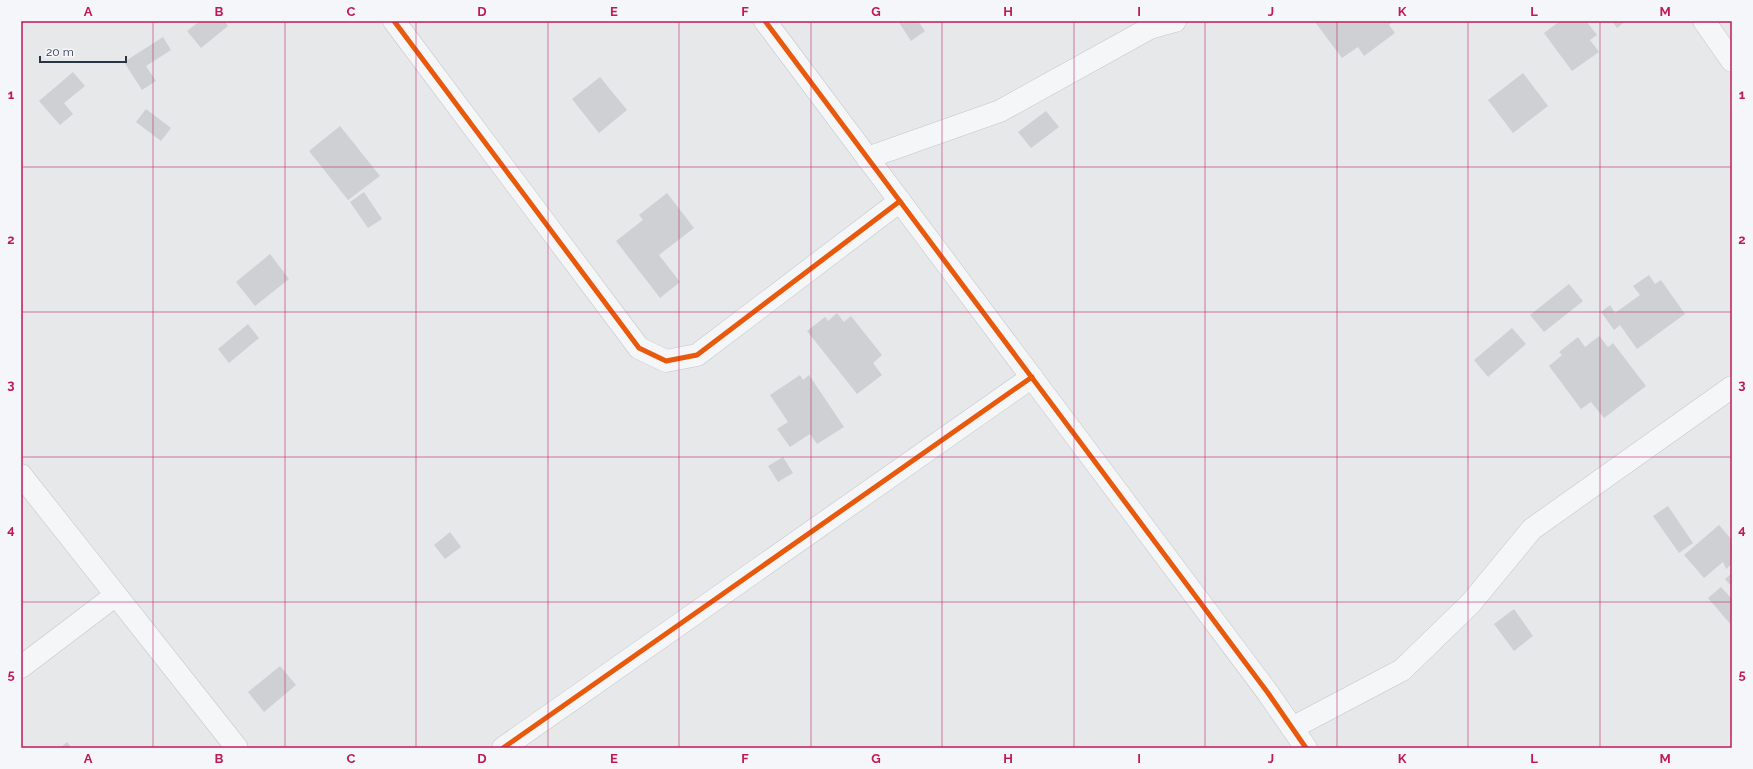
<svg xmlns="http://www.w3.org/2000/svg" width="1753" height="769" viewBox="0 0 1753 769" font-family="Raleway,sans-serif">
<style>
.building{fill:#ced0d3}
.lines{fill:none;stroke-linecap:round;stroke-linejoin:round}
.street-casing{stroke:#c4c6c8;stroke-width:23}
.street{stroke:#f5f6f7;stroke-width:22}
.cycleway-casing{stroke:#f4f6f9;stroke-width:8}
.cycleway{stroke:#e8590c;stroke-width:5}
.grid{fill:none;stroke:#c2185b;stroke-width:1;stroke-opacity:0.55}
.neatline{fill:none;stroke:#c2185b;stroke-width:1.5}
.grid-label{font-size:13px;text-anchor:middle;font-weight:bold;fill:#c2185b}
</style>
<rect width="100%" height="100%" fill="#e6e8ea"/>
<path class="building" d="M200,21H224L228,26L201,48L187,31Z
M898,21H918L925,31L911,41Z
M1316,21H1393L1389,25L1395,33L1364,56L1358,47L1342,58L1315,22Z
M1560,21H1586L1597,35L1590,40L1599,52L1572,71L1544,33Z
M1612,21H1626L1617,28Z
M163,37L171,50L146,66L156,81L142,90L124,62Z
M73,72L85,86L64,103L73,114L60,125L39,101Z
M1523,73L1548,106L1513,133L1488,100Z
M600,77L627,110L599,133L572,99Z
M146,109L171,128L161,141L136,122Z
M1046,111L1059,127L1031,148L1018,132Z
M340,126L380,176L348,200L309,151Z
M364,192L382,219L368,228L350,202Z
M667,193L694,228L659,255L680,282L660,298L616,241L643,220L639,215Z
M270,254L289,279L255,306L236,282Z
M1649,275L1655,284L1661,280L1685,314L1637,349L1620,325L1614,330L1601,312L1610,305L1615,313L1640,295L1633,286Z
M1569,284L1583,301L1544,332L1530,315Z
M837,313L844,322L851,316L882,355L873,363L882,375L857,394L807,331L825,317L828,321Z
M248,324L259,338L229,363L218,349Z
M1512,328L1526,344L1488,377L1474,360Z
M1599,336L1608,347L1613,343L1646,386L1604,418L1591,402L1581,409L1549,366L1562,355L1559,352L1578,337L1585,347Z
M800,375L803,380L809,375L844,427L817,444L810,434L790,447L777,429L788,422L770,395Z
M783,457L793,473L778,482L768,466Z
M1668,506L1693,543L1679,553L1653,516Z
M1719,525L1732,540V564L1726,569L1723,562L1704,578L1684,555Z
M450,532L461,547L445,559L434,545Z
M1732,573V587L1725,579Z
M1721,587L1732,599V626L1708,598Z
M1514,609L1533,636L1514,651L1494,624Z
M280,666L296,685L264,712L248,692Z
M67,742L72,748H60Z"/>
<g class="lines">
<defs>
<path id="street" d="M394,21L639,348L666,361L697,355L900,201
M765,21L1268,693L1306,748
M1704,21L1732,61
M867,158L1000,111L1150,28L1175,21
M21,475L237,748
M21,667L116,595
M1292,728L1402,670L1471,603L1532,529L1732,387
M503,748L1032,377"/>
</defs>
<use href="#street" class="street-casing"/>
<use href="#street" class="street"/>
<defs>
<path id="cycleway" d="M394,21L639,348L666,361L697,355L900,201
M765,21L1268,693L1306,748
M503,748L1032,377"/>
</defs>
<use href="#cycleway" class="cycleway-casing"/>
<use href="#cycleway" class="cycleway"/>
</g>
<path class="grid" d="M153,21V748M285,21V748M416,21V748M548,21V748M679,21V748M811,21V748M942,21V748M1074,21V748M1205,21V748M1337,21V748M1468,21V748M1600,21V748M21,167H1732M21,312H1732M21,457H1732M21,602H1732"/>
<rect width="1753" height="769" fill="none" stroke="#f4f6f9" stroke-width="44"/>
<path d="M40 56v6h86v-6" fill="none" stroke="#2b3445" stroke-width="2"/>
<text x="46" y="56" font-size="12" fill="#2b3445" stroke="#f4f6f9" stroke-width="3" paint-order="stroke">20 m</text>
<rect x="22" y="22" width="1709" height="725" class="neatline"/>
<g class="grid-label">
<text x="88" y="16">A</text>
<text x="219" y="16">B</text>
<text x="351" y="16">C</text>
<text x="482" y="16">D</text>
<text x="614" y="16">E</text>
<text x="745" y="16">F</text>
<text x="876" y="16">G</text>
<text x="1008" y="16">H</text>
<text x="1139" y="16">I</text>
<text x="1271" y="16">J</text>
<text x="1402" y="16">K</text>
<text x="1534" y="16">L</text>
<text x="1665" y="16">M</text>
<text x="11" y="99">1</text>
<text x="1742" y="99">1</text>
<text x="11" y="244">2</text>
<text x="1742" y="244">2</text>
<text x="11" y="389">3</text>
<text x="1742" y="389">3</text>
<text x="11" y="534">4</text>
<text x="1742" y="534">4</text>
<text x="11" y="679">5</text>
<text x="1742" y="679">5</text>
<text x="88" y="763">A</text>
<text x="219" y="763">B</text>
<text x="351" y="763">C</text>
<text x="482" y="763">D</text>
<text x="614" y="763">E</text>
<text x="745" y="763">F</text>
<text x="876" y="763">G</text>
<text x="1008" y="763">H</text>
<text x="1139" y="763">I</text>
<text x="1271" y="763">J</text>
<text x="1402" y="763">K</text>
<text x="1534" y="763">L</text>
<text x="1665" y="763">M</text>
</g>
</svg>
